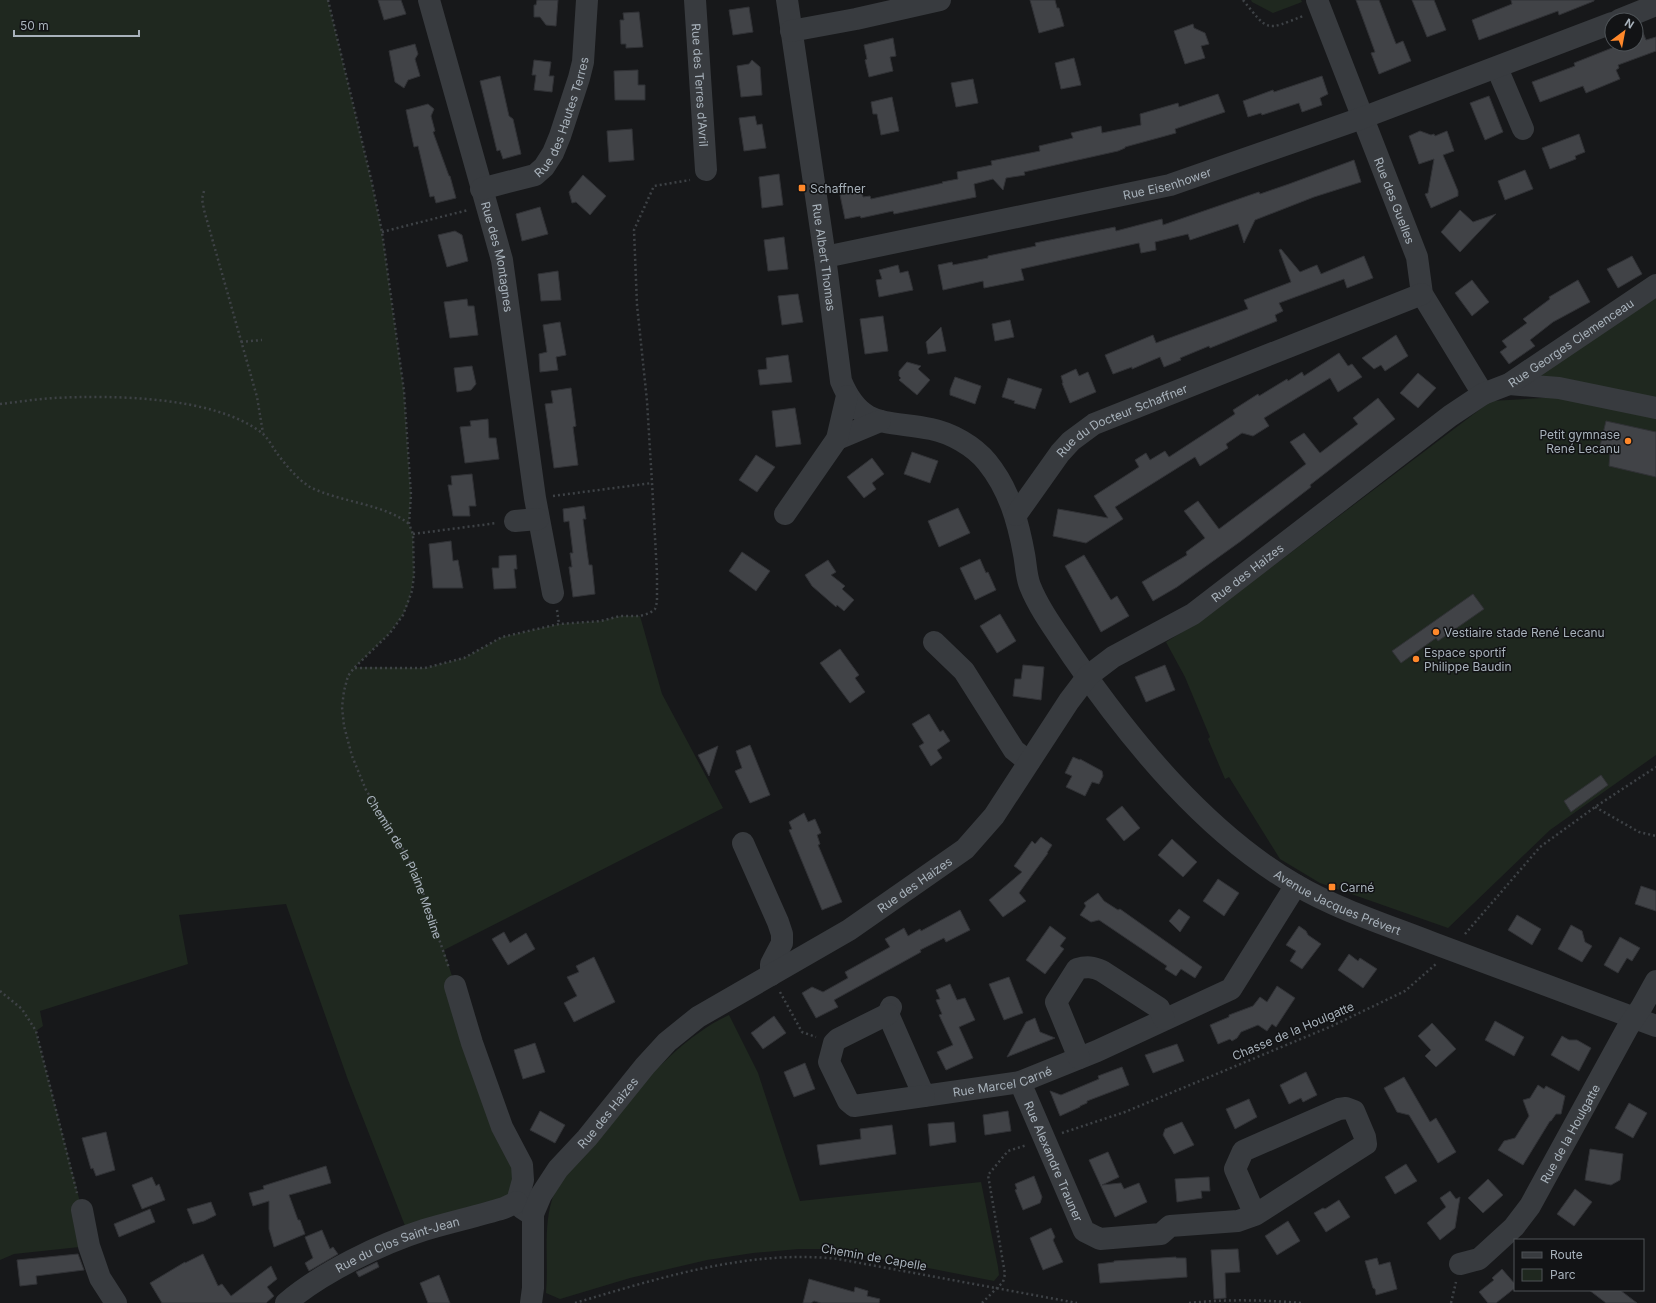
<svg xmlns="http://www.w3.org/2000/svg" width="1656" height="1303" viewBox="0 0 1656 1303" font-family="Inter,sans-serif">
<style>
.green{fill:#1f281f}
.building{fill:#414347;stroke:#313236}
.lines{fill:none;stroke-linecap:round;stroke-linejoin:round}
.path{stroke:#3e4246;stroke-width:2.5;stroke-dasharray:2 3;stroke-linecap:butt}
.minor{stroke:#383b3f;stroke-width:22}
.poi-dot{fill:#ff882a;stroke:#121315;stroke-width:1.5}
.labels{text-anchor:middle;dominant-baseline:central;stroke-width:3;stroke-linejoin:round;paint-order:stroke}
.street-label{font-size:12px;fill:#a8b2bb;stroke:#121315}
.poi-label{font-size:12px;fill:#a8b2bb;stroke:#121315;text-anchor:start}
</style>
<rect width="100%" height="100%" fill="#17181a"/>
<path class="green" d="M0,0H328L372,183L382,232L404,391L411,495L409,524L413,534L414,575L409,602L403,615L390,633L355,667L425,668L464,658L502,637L559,624L601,621L620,616H640L662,694L723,808L444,950L455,986L522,1165L517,1202L409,1236L348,1080L286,904L179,915L188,964L40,1011L43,1026L36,1031L82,1210L89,1246L14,1254L0,1260Z
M1251,0H1301L1302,2L1273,13L1252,2Z
M1656,296V403L1534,379Z
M1558,397L1656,418V755L1550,830L1448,928L1320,883L1280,859L1229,777L1225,779L1208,739L1210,737L1185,677L1166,642L1203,619L1491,401Z
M729,1015L758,1073L800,1201L981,1182L998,1267L999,1275L994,1281L832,1249H799L753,1253L707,1260L630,1278L560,1299L546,1293C549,1261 542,1225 554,1194C562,1175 580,1159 593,1143C625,1105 658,1061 700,1032C709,1025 719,1020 729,1015Z"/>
<path class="building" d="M378,0H401L406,14L384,20Z
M537,0H558L556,26L546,25L540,17H534V5H536Z
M1030,0H1055L1057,8H1059L1064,26L1039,33Z
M1356,0H1379L1396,44L1403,41L1411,61L1379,74L1371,53L1375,52Z
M1412,0H1434L1446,30L1427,37Z
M1511,0H1594V1L1559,15L1558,11L1479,40L1472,20L1512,4Z
M749,7L753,32L733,35L729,10Z
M639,12L643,47L626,48V44H621L620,20H624L623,13Z
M1193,24L1194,28L1205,33L1209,44L1201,46L1205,58L1185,64L1174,31Z
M1640,25L1646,40L1656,37V51L1618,65L1619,68L1616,70L1620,79L1586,93L1583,86L1540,102L1532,82L1575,66L1574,63L1622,44H1636V27Z
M893,38L896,56L890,57L893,71L869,77L865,60L867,59L864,45Z
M415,44L418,54L415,59L420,76L408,80L404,88L395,82L389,51Z
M1074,58L1081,85L1061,89L1055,63Z
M534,60L551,62L549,76H554L552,92L534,90L536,75H532Z
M752,60L760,67L762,95L741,97L737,66L749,64Z
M638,70V85H645V100H615L614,71Z
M500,76L509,116L513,119L521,154L503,159L500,150L497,151L480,81Z
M1322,76L1328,94L1320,98L1322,105L1302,112L1299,103L1262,115L1261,113L1248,117L1243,101L1273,90L1274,92Z
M973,79L978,103L956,107L951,83Z
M1218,94L1225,112L1175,129L1176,133L1125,147V148L1118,151L1024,172L1025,175L1006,178L1003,190L993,179L974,184L976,197L894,214L893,211L861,218L860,216L845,219L840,195L862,190L863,197L870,196L871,199L943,183L942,182L958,179L957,172L992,165L991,161L1040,151L1039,146L1073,138L1071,133L1101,126L1102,133L1141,125L1140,114L1178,103L1179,107Z
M1489,96L1503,132L1485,140L1470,103Z
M892,97L899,131L881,135L877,114H873L871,102Z
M428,104L434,109L431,116L435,131L433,132L449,176H450L456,198L436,203L434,196L430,197L418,146L414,147L406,110Z
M755,116L757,125L762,124L766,148L744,151L739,118Z
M632,129L634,160L609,162L607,131Z
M1420,131L1431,135L1434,134L1435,136L1447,131L1454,151L1443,155L1458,191V196L1431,208L1425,194L1428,193L1434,159L1419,164L1409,136Z
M1579,134L1585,152L1575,156L1576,159L1550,169L1542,148Z
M1354,160L1361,182L1314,197L1255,220L1244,243L1238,224L1190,240L1188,234L1155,242L1156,250L1141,253L1139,243L1021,269L1024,280L984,288L983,281L943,290L938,265L952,262L953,265L988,258V256L1036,246L1035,243L1115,227L1116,231L1162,219L1163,225L1259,192L1260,194L1289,184Z
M1525,170L1533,189L1505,200L1498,181Z
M779,174L783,205L762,208L759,177Z
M583,175L606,196L590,215L576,202L572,203L569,192Z
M540,207L548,234L522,241L516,214Z
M1460,210L1473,222L1496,214L1460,252L1441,232Z
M455,231L462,235L468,261L447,267L438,235Z
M784,237L788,269L768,271L764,240Z
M1281,249L1300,272L1317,265L1321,274L1364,256L1373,278L1347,288L1344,279L1279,303L1283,311L1275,315L1277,321L1210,348L1209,346L1180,358L1181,360L1164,367L1160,357L1132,369V367L1113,374L1105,355L1153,335L1156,343L1248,309L1244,300L1291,282L1279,250Z
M1632,256L1642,274L1618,288L1607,269Z
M898,265L900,273L908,271L913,290L879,297L876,280L882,279L879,270Z
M558,271L561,300L541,301L538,274Z
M1472,280L1489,302L1472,316L1455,293Z
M1578,280L1590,302L1553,322L1530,340L1535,346L1509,364L1500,352L1507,347L1502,341L1527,323L1523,319L1550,299L1549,297Z
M798,294L803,322L782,325L778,296Z
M467,299L468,306H474L478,335L450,338L444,302Z
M883,316L888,351L865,354L860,319Z
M1010,320L1014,337L995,341L992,324Z
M560,322L566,355L556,357L558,370L540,372L539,354L547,352L543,325Z
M941,327L946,351L928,354L926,342Z
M1396,335L1408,356L1385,371L1381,365L1374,369L1362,358Z
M1339,353L1348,366L1352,364L1362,377L1338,392L1330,378L1264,418L1269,426L1253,436L1242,433L1226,444L1228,448L1200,466L1195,457L1115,507L1123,519L1086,543L1053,536L1058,509L1108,518L1094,496L1139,467L1135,460L1146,453L1150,460L1165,451L1169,457L1235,414L1233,410L1258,394L1259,396L1287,379L1288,381L1302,372L1304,376Z
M788,355L792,382L760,385L758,370L767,369L766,358Z
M907,362L921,366L918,369L930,380L917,395L899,380L901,378L899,376V371Z
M472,366L476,384L471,390L457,392L454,368Z
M1076,369L1079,376L1088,372L1096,392L1070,403L1062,383H1063L1061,376Z
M1418,373L1436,388L1418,408L1400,393Z
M955,377L981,386L975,404L950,395V390Z
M1008,378L1042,389L1035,409L1014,403L1015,401L1002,397Z
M571,388L576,426L573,427L578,465L554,468L545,404L553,403L551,391Z
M1378,398L1395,419L1310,485L1311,487L1241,541L1177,587L1153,601L1142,582L1187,555L1186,552L1205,538L1184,511L1198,501L1219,529L1306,464L1290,442L1304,433L1320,453L1358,424L1353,418Z
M795,408L801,444L776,447L772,411Z
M488,419L489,438H496L499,459L465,463L460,427L471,426L470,421Z
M1606,421L1656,432V477L1609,466L1610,453L1599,450Z
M912,452L938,461L930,483L904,474Z
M756,455L775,467L757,492L739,480Z
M872,458L884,474L872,483L876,489L864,498L847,477Z
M472,474L476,506H469L470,516H453L448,485H452L451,476Z
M584,506L586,519H583L587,551L589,565H592L595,594L573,597L569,567H572L570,553H573L569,521L564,522L563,509Z
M958,508L970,533L939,547L928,521Z
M451,541L453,561L458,560L463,588H433L429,544Z
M742,552L770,571L756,591L729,571Z
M516,555L517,569H514L516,588L494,589L492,568H499V556Z
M1084,555L1111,600L1117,596L1129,616L1101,632L1065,566Z
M980,559L986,573L988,572L996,590L975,600L960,568Z
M828,560L836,572L831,575L845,586L842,589L854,600L844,611L837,605L836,607L812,586L805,575Z
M1473,594L1484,609L1438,641L1436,638L1401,663L1392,651Z
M1000,614L1016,641L997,653L980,626Z
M840,649L859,675L855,678L865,692L850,703L820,663Z
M1023,665L1044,667L1041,700L1013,696L1015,679H1021Z
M1165,665L1175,690L1146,702L1135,677Z
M929,714L940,732L943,730L950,741L937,750L942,758L931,766L919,746L924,743L912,724Z
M750,745L770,795L750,803L735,771L742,768L736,751Z
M718,746L709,776L698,755Z
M1073,757L1080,760V759L1102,771L1103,776L1099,784L1092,782L1085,796L1066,787L1072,776L1065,773Z
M1601,775L1608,785L1571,812L1564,801Z
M1122,806L1140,828L1124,841L1106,819Z
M804,813L808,822L815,819L821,833L817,835L820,844L818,845L842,902L822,910L789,830L792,829L789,822Z
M1041,837L1052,845L1047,853H1048L1019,893L1026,901L1003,917L989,900L1022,872L1014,866L1032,841L1035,844Z
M1172,839L1197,862L1183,877L1158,855Z
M1218,879L1239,893L1224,916L1203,901Z
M1641,886L1656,891V911L1635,904Z
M1098,893L1104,901L1118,910L1120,909L1202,967L1195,978L1181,969L1176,976L1165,969L1167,966L1099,920L1091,922L1080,915L1086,906L1084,903Z
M1179,909L1190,917L1180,932L1169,921Z
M960,910L970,930L946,942L944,938L920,950L921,952L834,1000L838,1007L816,1018L802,993L812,987L823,992L848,978L845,972L890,947L885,939L904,928L908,936L920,929L921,931Z
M1517,915L1541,929L1532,945L1508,930Z
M1571,925L1582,931L1585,942L1592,946L1582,962L1558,949Z
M1050,926L1066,938L1060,946L1064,949L1045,974L1026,960Z
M1299,926L1306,931L1308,935L1321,944L1302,969L1290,961L1296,951L1286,945Z
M504,932L510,943L526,933L535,949L508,965L492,939Z
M1620,937L1640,948L1632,961L1627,958L1618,973L1604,965Z
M1349,954L1358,961L1360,958L1377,969L1363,988L1338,970Z
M594,957L615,1002L574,1022L564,1003L577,996L567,977L579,972L576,966Z
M1009,977L1023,1013L1004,1020L989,984Z
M950,984L957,1000L965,998L975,1020L959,1027L973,1058L946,1070L937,1052L953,1045L939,1015L942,1014L936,1000L940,999L936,990Z
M1277,986L1295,998L1276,1027L1272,1024L1267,1031L1258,1025L1241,1032L1237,1038L1232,1041L1230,1039L1218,1044L1210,1025L1229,1017V1015L1253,1006L1260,997L1267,1002Z
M774,1016L786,1033L763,1049L751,1033Z
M1035,1018L1040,1032L1055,1038L1007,1057L1026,1022Z
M1495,1021L1524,1037L1514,1056L1485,1040Z
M1432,1023L1456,1049L1436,1067L1425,1056L1431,1050L1418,1036Z
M1562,1036L1569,1040H1577L1591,1048L1579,1071L1551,1055Z
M535,1043L545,1072L523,1079L514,1050Z
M1177,1044L1184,1061L1153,1073L1145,1055Z
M805,1063L815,1089L794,1097L784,1072Z
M1122,1067L1129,1085L1087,1101V1103L1080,1106V1107L1060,1116L1050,1091L1061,1095L1099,1079L1098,1076Z
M1306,1072L1317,1095L1303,1102L1301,1098L1289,1104L1280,1085Z
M1404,1077L1430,1122L1436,1118L1456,1152L1438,1163L1409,1115L1397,1112L1384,1088Z
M1538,1085L1544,1089L1546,1086L1565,1096L1561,1114H1556L1551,1121H1550L1523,1165L1498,1150L1504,1141L1515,1138L1529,1116L1523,1100L1530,1098Z
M1249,1099L1257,1117L1235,1129L1226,1109Z
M1629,1103L1647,1113L1633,1138L1615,1128Z
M540,1111L565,1125L555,1143L530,1130Z
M1008,1111L1011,1131L985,1135L983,1115Z
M954,1122L956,1142L930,1146L928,1124Z
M1182,1122L1194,1145L1174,1154L1163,1135L1165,1129Z
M892,1125L896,1154L820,1165L817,1145L861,1139L860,1129Z
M106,1132L115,1170L96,1176L93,1168L91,1169L82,1138Z
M1590,1149L1623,1154L1620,1180L1611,1185L1585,1180Z
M1108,1152L1119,1177L1102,1185L1121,1183L1124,1189L1139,1183L1147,1202L1115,1217L1089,1160Z
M1406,1164L1417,1181L1395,1194L1385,1177Z
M326,1166L331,1183L289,1195L298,1220H300L305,1234L274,1247L269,1229V1201L253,1206L249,1193L264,1189L263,1186Z
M1034,1176L1042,1197L1040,1203L1023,1210L1015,1190L1017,1189L1015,1184Z
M152,1177L156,1186L159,1184L165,1200L142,1209L132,1185Z
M1209,1177L1210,1191H1201L1202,1198L1177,1202L1175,1179Z
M1488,1179L1503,1195L1483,1213L1468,1198Z
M1575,1189L1592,1202L1574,1226L1557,1214Z
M1450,1191L1456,1199L1460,1197L1455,1228L1440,1240L1427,1223L1446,1207L1440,1198Z
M1339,1200L1350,1217L1326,1232L1314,1213L1323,1208L1325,1209Z
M211,1202L216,1215L204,1221L193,1224L187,1209Z
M150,1209L155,1222L119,1237L114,1224Z
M1288,1221L1300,1241L1277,1255L1265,1236Z
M1051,1228L1055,1237L1053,1240L1063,1262L1043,1270L1030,1238Z
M322,1230L330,1249L333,1247L338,1254L309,1271L305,1263L313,1258L305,1237Z
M1238,1249L1240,1272L1225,1273L1226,1298L1214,1299L1211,1250Z
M78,1254L84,1270L36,1276L37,1284L20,1286L17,1260Z
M203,1254L218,1286L222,1284L231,1296L271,1266L277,1279L267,1287L274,1296L266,1303H162L150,1283L185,1262V1263Z
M1176,1257V1258H1186L1187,1277L1100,1283L1098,1264L1114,1262V1261Z
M1377,1258L1379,1265L1390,1262L1397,1289L1376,1295L1375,1289L1373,1288L1365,1261Z
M377,1262L379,1267L359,1277L356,1272Z
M1502,1269L1515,1284V1288L1496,1303H1488L1479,1292L1494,1280L1492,1278Z
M439,1275L450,1303H428L420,1283Z
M809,1279L854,1292L855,1287L868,1291L867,1296L880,1299L879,1303H821L814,1301L811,1303H803Z
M1589,1290H1620L1637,1303H1606Z"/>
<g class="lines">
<g class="path">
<path id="s1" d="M328,0L372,183L382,232L404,391L411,495L409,524L413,534L414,575L412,591L403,615L390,633L354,668L348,676L344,691L342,707L344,726L352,756L366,790L403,849L418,878L449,968"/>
<path d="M1243,0C1269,32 1265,31 1303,16"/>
<path d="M204,191L202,199L204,210L257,397L263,433"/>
<path d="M382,232L468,210"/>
<path d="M241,342L262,340"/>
<path d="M0,404C18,402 36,399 54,398C113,395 214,396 262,433C268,438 272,446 276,452C285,464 297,479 310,487C339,502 385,504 409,524"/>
<path d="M553,496L652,483"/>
<path d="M413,534L497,523"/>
<path d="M557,610L559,624"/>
<path d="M355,668H425L464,658L502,637L559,624L601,621L620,616H640L650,613L655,609L657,602V574L652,483L647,401L637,305L634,230L654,186L690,180"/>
<path d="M1595,807L1639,832L1656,836"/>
<path d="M1465,934L1540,847L1595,807L1656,767"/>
<path d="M0,991L22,1009L36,1031L77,1193"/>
<path d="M780,992L802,1032L816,1037"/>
<path d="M1062,1133L1125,1112L1332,1026L1405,991L1436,964"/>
<path d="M575,1303C659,1278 750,1249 838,1259L1077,1303"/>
<path d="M982,1303L1003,1282L1005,1274L988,1175L1008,1151L1027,1145"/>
<path d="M1189,1303C1226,1299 1265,1300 1302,1303"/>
<path d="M1451,1303L1456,1282"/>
</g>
<g class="minor">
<path id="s2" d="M429,0L502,260L535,498L553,593"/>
<path id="s3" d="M695,0L706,170"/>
<path id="s4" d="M787,0L825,257L841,381C861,430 888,420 931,429C951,433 974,446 987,462C1009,489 1018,521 1024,554C1026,564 1026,576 1030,586C1040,611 1058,634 1073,657C1131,741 1206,833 1296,885C1339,910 1387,925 1433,943C1507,971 1582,998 1656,1026"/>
<path id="s5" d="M1317,0L1417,257L1422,294L1483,394"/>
<path d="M1619,20L1656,5"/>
<path d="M791,31L856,19L940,0"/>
<path d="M1497,68L1523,129"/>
<path id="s6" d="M481,189L535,175L544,167L553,153L560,136L579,78L583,62L587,0"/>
<path id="s7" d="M825,257L1170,185L1362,118L1612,23"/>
<path d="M1509,384L1559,388L1656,408"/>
<path d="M837,439L880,421"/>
<path d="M785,514L837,439L847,396"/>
<path id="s8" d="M1016,515L1060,453L1071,441L1094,424L1422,294"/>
<path d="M515,521L538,519"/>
<path d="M934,642L964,671L1014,750L1029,762"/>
<path d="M743,843L778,922L782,934V943L771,964V975"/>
<path d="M455,986L472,1043L502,1127L522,1165L523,1180L517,1202L522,1208L528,1212"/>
<path id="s9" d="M891,1007L888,1014L924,1096L1020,1082L1097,1051L1231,989L1296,885"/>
<path d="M888,1014L838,1039L834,1043L829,1062L848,1101L854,1106L924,1096"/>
<path d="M1079,1058L1056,1002L1077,969C1087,966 1093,967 1102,971L1159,1008L1164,1019"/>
<path id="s10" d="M1020,1082L1084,1231L1100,1239L1161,1234L1170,1226L1238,1221L1255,1215L1366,1144L1365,1137L1354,1111L1346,1108L1339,1109L1243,1151L1235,1169L1255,1215"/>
<path d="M82,1210L89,1246L100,1278L116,1303"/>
<path id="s11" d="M1460,1264L1479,1259L1514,1227L1530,1206L1628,1027L1641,1008L1656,981"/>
<path id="s12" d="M286,1303C321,1273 380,1244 424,1230C451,1222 478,1216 504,1208L517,1202"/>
<path id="s13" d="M531,1303L533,1288V1214L541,1195L558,1169L587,1138L645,1066L667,1042L698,1017L849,930L965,849L994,816L1069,701L1088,676L1113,657L1193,614L1450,416L1483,394L1509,384L1656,285"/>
</g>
</g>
<g class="poi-dot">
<rect x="798" y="184" width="8" height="8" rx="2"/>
<circle cx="1628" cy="441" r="4"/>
<circle cx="1436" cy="632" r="4"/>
<circle cx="1416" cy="659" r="4"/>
<rect x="1328" y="883" width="8" height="8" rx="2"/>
</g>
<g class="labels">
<g class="street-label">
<text stroke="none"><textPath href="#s3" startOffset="85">Rue des Terres d'Avril</textPath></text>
<text stroke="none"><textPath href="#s6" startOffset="121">Rue des Hautes Terres</textPath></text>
<text stroke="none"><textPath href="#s7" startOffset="350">Rue Eisenhower</textPath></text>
<text stroke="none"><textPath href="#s5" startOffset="215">Rue des Guelles</textPath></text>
<text stroke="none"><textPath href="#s2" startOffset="266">Rue des Montagnes</textPath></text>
<text stroke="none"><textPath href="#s4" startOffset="260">Rue Albert Thomas</textPath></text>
<text stroke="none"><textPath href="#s13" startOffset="1465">Rue Georges Clemenceau</textPath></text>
<text stroke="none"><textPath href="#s8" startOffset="147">Rue du Docteur Schaffner</textPath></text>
<text stroke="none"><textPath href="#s13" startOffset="1067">Rue des Haizes</textPath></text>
<text stroke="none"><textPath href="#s1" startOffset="913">Chemin de la Plaine Mesline</textPath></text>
<text stroke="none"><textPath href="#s13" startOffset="602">Rue des Haizes</textPath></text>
<text stroke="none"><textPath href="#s4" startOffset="1143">Avenue Jacques Prévert</textPath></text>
<text transform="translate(1293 1031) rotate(-23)">Chasse de la Houlgatte</text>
<text stroke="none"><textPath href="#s9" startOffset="177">Rue Marcel Carné</textPath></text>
<text stroke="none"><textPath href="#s13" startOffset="216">Rue des Haizes</textPath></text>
<text stroke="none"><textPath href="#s11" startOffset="176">Rue de la Houlgatte</textPath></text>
<text stroke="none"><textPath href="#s10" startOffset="86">Rue Alexandre Trauner</textPath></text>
<text stroke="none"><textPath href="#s12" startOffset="127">Rue du Clos Saint-Jean</textPath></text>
<text transform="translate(874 1257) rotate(10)">Chemin de Capelle</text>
</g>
<g class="poi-label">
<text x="810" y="188">Schaffner</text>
<text x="1620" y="434" text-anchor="end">Petit gymnase<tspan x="1620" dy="14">René Lecanu</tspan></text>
<text x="1444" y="632">Vestiaire stade René Lecanu</text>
<text x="1424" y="652">Espace sportif<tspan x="1424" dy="14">Philippe Baudin</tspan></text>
<text x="1340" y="887">Carné</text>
</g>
</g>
<rect x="1514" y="1239" width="130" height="52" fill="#121315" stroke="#4e5357"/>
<rect x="1522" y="1252" width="20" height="6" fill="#383b3f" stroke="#4e5357"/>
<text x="1550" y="1259" font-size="12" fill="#a8b2bb">Route</text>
<rect x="1522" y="1269" width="20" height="12" fill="#1f281f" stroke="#4e5357"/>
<text x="1550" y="1279" font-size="12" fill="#a8b2bb">Parc</text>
<g transform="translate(1624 32) rotate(32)"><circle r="19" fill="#121315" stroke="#4e5357"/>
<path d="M0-3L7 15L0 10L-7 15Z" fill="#ff882a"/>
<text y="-6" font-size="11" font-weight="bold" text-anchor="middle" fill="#a8b2bb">N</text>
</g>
<path d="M14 30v6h125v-6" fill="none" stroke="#a8b2bb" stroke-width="2"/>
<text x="20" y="30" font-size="12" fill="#a8b2bb" stroke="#121315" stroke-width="3" paint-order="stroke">50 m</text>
</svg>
